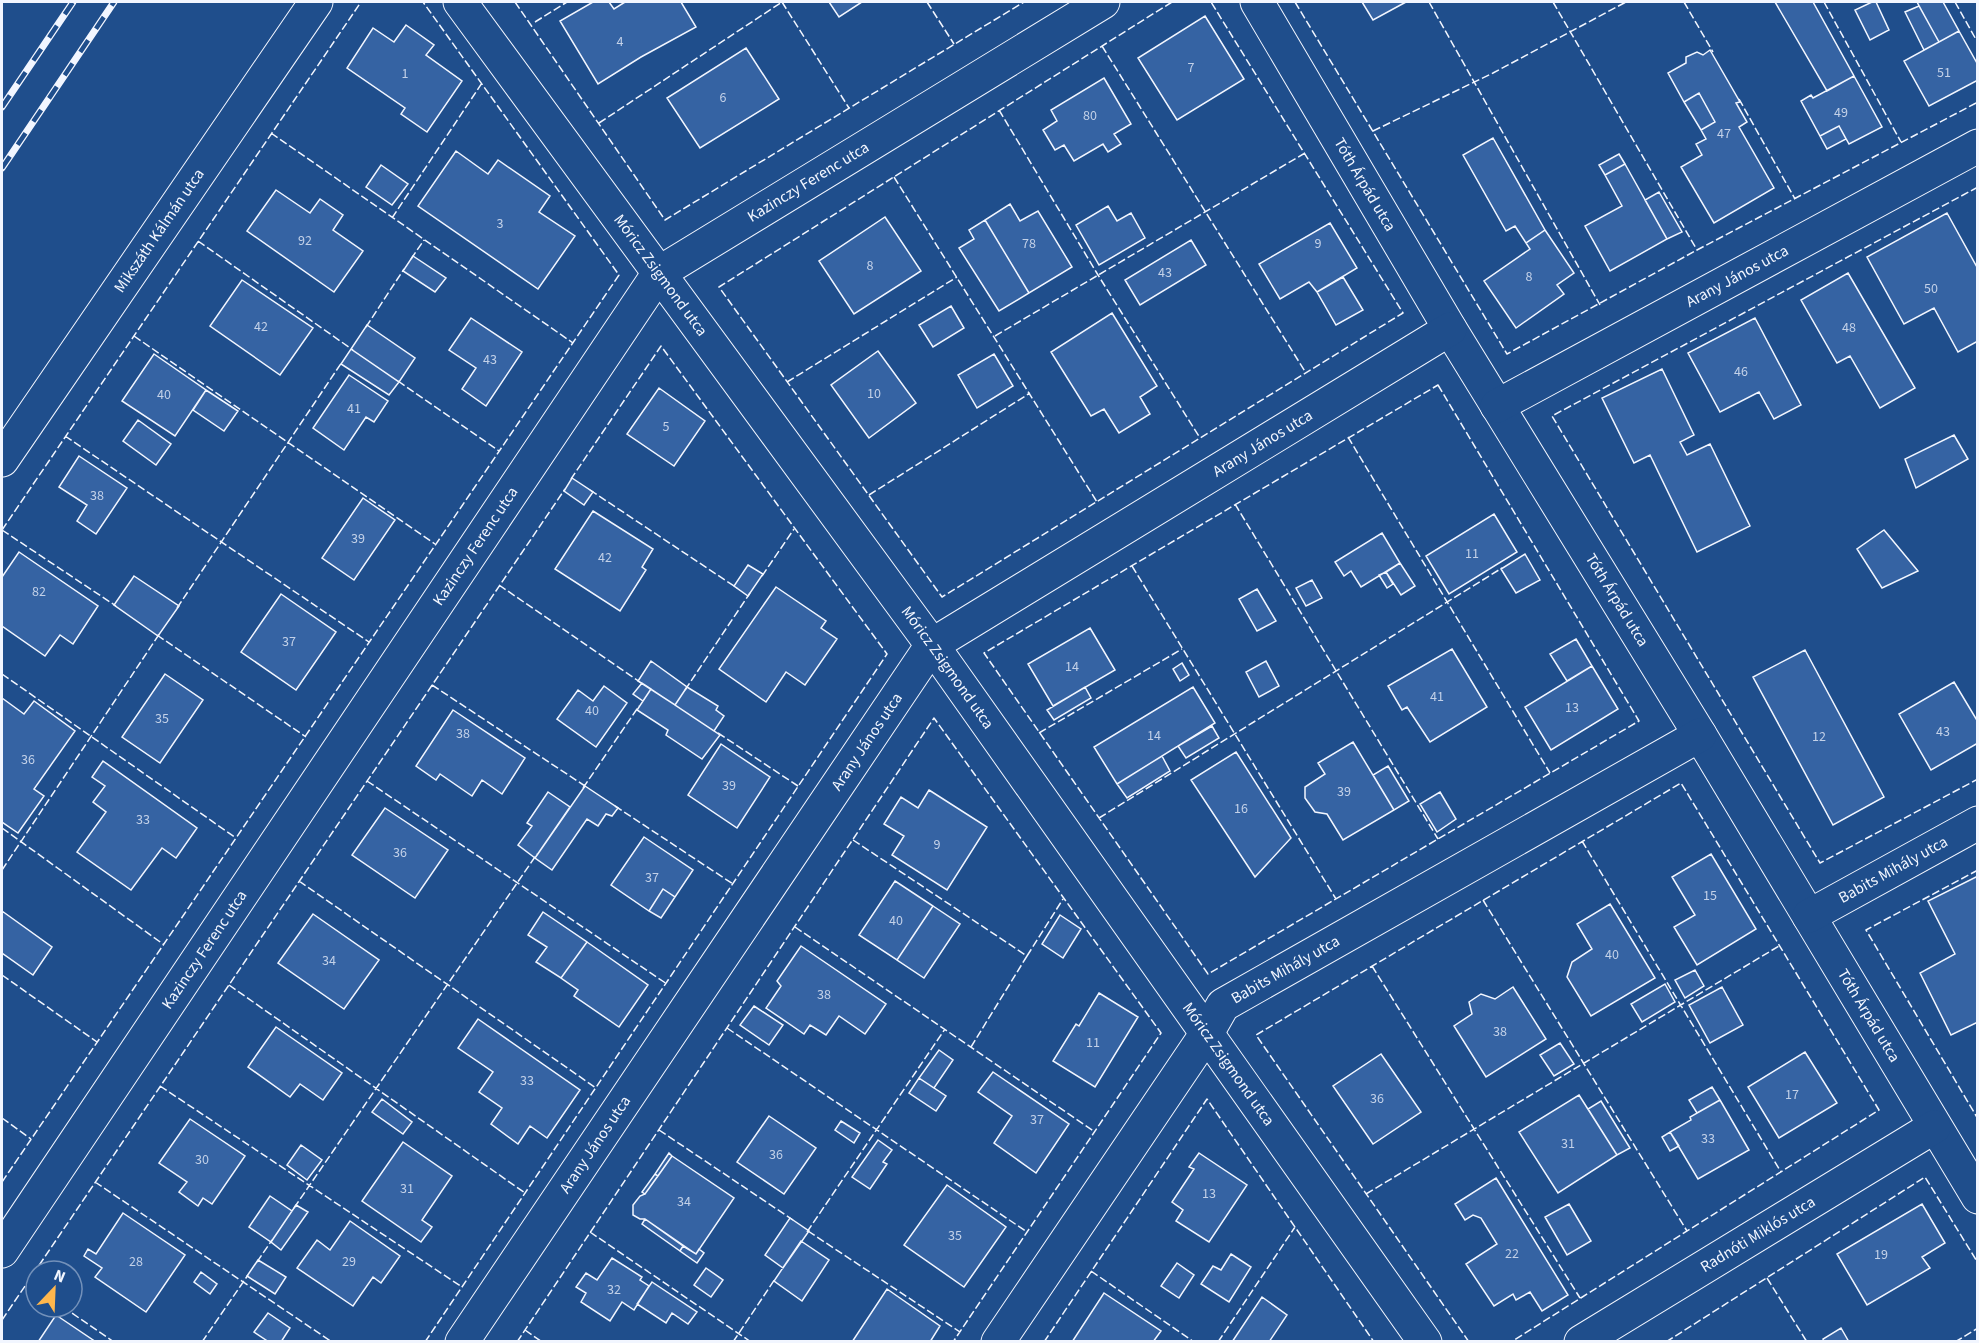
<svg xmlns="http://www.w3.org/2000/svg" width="1979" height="1343" viewBox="0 0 1979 1343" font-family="'Source Sans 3',sans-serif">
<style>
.building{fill:#3563a3;stroke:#f2f6ff;stroke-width:1.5}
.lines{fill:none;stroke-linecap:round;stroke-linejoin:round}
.street-casing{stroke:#f2f6ff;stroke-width:35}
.street{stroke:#1f4e8c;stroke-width:33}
.rail-casing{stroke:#f2f6ff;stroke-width:7}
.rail{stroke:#1f4e8c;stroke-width:4.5;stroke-dasharray:14;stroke-linecap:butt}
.fence{stroke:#f2f6ff;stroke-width:1.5;stroke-dasharray:8 3;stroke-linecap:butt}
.labels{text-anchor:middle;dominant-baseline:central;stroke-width:4.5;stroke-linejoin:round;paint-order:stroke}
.number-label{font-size:14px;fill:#c3d1e8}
.street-label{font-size:16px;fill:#f2f6ff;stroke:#1f4e8c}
</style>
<rect width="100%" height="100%" fill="#1f4e8c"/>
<path class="building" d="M593,2H609L614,9L625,2H681L696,27L641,57L598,84L560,21Z
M829,2H862L839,17Z
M1362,2H1406L1373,20Z
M1775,2H1813L1854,76L1827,91Z
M1872,2H1876L1889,30L1870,40L1855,10Z
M1917,2H1943L1959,31L1939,42Z
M1919,6L1939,42L1924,50L1905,12Z
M1205,16L1244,79L1177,120L1138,58Z
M406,25L434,45L426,55L462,81L427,132L401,114L405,108L347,68L373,28L394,42Z
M1959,31L1978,65V80L1929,106L1904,61Z
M746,48L779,99L700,148L667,98Z
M1710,50L1740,102L1736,103L1747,122L1739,127L1774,188L1714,223L1681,167L1702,155L1696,144L1706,139L1701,130L1715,122L1699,93L1684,102L1668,73L1686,63V57L1697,52L1703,55Z
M1854,76L1882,127L1849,144L1839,126L1820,136L1801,101L1811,95L1813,98Z
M1104,78L1131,124L1114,134L1121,144L1108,152L1103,144L1074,161L1064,145L1055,150L1043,130L1057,121L1051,110Z
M1699,93L1715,122L1701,130L1684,102Z
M1839,126L1846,139L1827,149L1820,136Z
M1493,138L1545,230L1526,243L1515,226L1506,231L1463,155Z
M456,151L488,174L498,160L550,196L539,212L575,236L538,289L418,206Z
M1619,154L1625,164L1605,175L1599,165Z
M1625,164L1667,239L1610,271L1585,226L1622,206L1605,175Z
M381,165L408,184L392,205L366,187Z
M276,190L310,213L320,199L343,215L333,230L363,251L334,292L247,231Z
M1659,192L1682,232L1667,239L1645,200Z
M1010,204L1020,221L1038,211L1072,267L1029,293L985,220Z
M1108,206L1117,221L1131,213L1145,238L1099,265L1076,225Z
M1947,213L1978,269V341L1958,352L1934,308L1904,324L1867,257Z
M885,217L921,271L854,314L819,261Z
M985,220L1029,293L999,311L959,248L974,239L969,230Z
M1330,223L1357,268L1317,292L1309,282L1280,299L1259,264Z
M1545,230L1574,273L1557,285L1564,294L1516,328L1484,281L1530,249L1526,243Z
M1191,240L1206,265L1140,305L1125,280Z
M413,256L446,278L435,292L403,271Z
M1848,273L1915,388L1880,408L1850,356L1837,363L1801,300Z
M1343,277L1363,310L1336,325L1317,292Z
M242,280L313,328L280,375L210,326Z
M951,306L964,328L933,347L919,325Z
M1112,313L1157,386L1140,397L1150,414L1119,433L1104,409L1091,416L1051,352Z
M471,318L522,352L486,406L462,389L476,368L449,350Z
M1755,318L1801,405L1774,419L1759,392L1720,412L1688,353Z
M367,325L415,358L399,382L351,349Z
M351,349L399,382L389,395L341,364Z
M878,351L916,403L869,438L831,385Z
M154,354L206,390L175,436L122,401Z
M994,354L1013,386L977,408L958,375Z
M1662,369L1694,435L1680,442L1687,455L1710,444L1750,526L1697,552L1650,455L1634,463L1602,398Z
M349,375L388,401L374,422L366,417L344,450L313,428Z
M659,388L705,421L674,466L627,434Z
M206,390L238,411L224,431L193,410Z
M138,420L171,444L156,465L123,441Z
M1954,435L1968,459L1916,488L1905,459Z
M79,456L127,488L96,534L77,521L87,505L59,487Z
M572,478L593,492L584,505L564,491Z
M363,498L395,520L354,580L322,558Z
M593,511L653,549L642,567L646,570L620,611L555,569Z
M1494,514L1517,552L1449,594L1426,556Z
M1884,530L1918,571L1882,588L1857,549Z
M1382,533L1400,563L1361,587L1351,571L1344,576L1335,562Z
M19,552L98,606L73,644L60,635L45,656L2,626V577Z
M1525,554L1540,580L1516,593L1501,569Z
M1400,563L1415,586L1401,595L1386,572Z
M748,565L763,574L748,596L734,586Z
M1386,572L1393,584L1387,588L1379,575Z
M134,576L179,606L158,636L114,605Z
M1312,580L1322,598L1306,606L1296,588Z
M776,587L826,621L821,628L837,639L805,685L786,672L766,702L719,669Z
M1257,589L1276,621L1257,631L1239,599Z
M281,594L336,632L296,690L241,652Z
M1090,628L1115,670L1053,706L1028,664Z
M1576,639L1592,666L1567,681L1550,654Z
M1452,649L1487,707L1430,742L1407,707L1402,710L1388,686Z
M1805,650L1884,797L1833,825L1753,677Z
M651,661L687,687L675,705L638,681Z
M1266,661L1279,686L1259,697L1246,672Z
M1182,663L1189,675L1180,681L1173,669Z
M1592,666L1618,709L1551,750L1525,707Z
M165,674L203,700L160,763L122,737Z
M1954,682L1978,722V743L1931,770L1899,714Z
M642,683L651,689L643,701L633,694Z
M604,686L627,703L596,747L557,719L578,690L593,701Z
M687,687L718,706L716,710L724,716L714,731L675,705Z
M1085,687L1091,698L1054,720L1047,710Z
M1193,687L1215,723L1117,784L1094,747Z
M651,689L720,735L702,759L666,735L668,730L637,710Z
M2,698L24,714L34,701L75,731L34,789L44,796L18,833L2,822Z
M453,710L525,758L502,794L482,780L472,796L440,774L436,780L416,766Z
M1212,726L1219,738L1186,758L1178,746Z
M1353,742L1394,810L1343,840L1327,814L1315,812L1305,798V787L1325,774L1318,763Z
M721,744L770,777L737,828L688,795Z
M1236,752L1291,838L1255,877L1191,780Z
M1162,756L1170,771L1127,798L1117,784Z
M103,761L197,828L176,858L162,848L131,890L77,852L106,812L93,802L105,786L92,777Z
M1388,766L1409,801L1394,810L1373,775Z
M585,786L618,808L612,816L606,814L598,826L587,819L552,870L535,858Z
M929,790L987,827L947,890L892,855L904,836L884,824L901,797L918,808Z
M548,792L570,807L535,858L518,845L532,826L527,823Z
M1440,792L1456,819L1437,832L1420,804Z
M385,808L448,850L415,898L352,855Z
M644,837L693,870L675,897L663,889L649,911L611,885Z
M1711,854L1756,929L1697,965L1674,927L1695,915L1672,877Z
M1978,876V1022L1951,1035L1920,973L1955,954L1928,901Z
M895,881L933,906L897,960L859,935Z
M663,889L675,897L661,918L649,911Z
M1610,904L1655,978L1591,1016L1567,977L1572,962L1592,949L1577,924Z
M933,906L960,924L924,978L897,960Z
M2,911L52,947L33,975L2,953Z
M543,912L587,942L561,978L536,962L547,947L528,935Z
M313,914L379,960L344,1009L278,963Z
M1060,915L1081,929L1063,958L1042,944Z
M587,942L648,985L619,1027L574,996L578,990L561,978Z
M801,946L886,1004L865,1034L839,1016L826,1035L810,1025L804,1034L766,1008L781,986L777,981Z
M1695,970L1704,986L1685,998L1675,980Z
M1665,984L1675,1002L1642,1022L1631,1004Z
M1513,987L1546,1039L1486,1077L1454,1026L1472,1014L1469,1002L1481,994L1495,999Z
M1722,987L1743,1025L1710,1043L1689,1005Z
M1099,993L1138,1017L1095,1087L1053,1061L1076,1024L1079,1026Z
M754,1006L783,1025L769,1045L740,1025Z
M478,1019L580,1090L547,1138L530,1126L518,1144L491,1124L502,1108L479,1092L493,1072L458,1048Z
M276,1027L342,1073L323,1100L300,1084L290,1097L248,1067Z
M1560,1043L1574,1064L1554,1076L1540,1055Z
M939,1050L953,1060L934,1088L919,1078Z
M1805,1052L1837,1103L1779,1138L1748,1087Z
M1381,1054L1421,1112L1373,1144L1333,1086Z
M993,1072L1069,1124L1036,1173L994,1143L1012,1116L978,1092Z
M919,1078L946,1096L936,1111L909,1093Z
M1712,1087L1720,1100L1697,1113L1689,1100Z
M1579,1095L1617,1155L1558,1193L1519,1132Z
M382,1099L412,1122L403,1134L372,1112Z
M1720,1100L1749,1150L1698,1179L1670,1132L1691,1120L1690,1117Z
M1601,1101L1630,1148L1617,1155L1588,1109Z
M769,1116L816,1148L784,1194L737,1162Z
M190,1119L245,1156L212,1204L203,1198L198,1206L179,1192L187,1182L159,1163Z
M841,1121L860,1133L854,1143L835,1130Z
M1670,1132L1679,1146L1670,1151L1662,1137Z
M878,1140L892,1150L883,1162L887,1164L870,1189L852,1177Z
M403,1142L452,1176L422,1220L432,1227L421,1242L362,1201Z
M301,1145L322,1160L307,1180L287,1165Z
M669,1153L672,1156L658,1176L655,1174Z
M1199,1153L1247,1185L1209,1242L1176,1221L1183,1210L1172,1202L1194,1169L1189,1167Z
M672,1156L734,1198L696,1254L645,1219H640L633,1215V1205L640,1196L645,1194Z
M655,1174L658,1176L645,1194L642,1192Z
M1496,1178L1568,1295L1542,1311L1530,1292L1516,1300L1513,1294L1494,1306L1466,1264L1497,1244L1481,1218L1473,1215L1465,1220L1455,1204Z
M947,1185L1006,1227L964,1287L904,1245Z
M270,1196L292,1211L271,1242L249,1227Z
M1569,1204L1591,1241L1567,1255L1545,1217Z
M1922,1204L1945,1243L1922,1257L1930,1268L1867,1305L1837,1254Z
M296,1205L308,1212L281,1250L271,1242Z
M123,1213L185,1255L146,1312L95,1277L102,1268L84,1256L88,1249L96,1254Z
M790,1218L809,1231L783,1268L765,1255Z
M645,1219L683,1246L680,1251L642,1224Z
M350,1221L400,1256L381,1283L373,1277L353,1306L297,1268L317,1240L330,1250Z
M801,1241L829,1260L802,1301L774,1281Z
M683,1246L696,1254L699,1249L704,1253L697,1263L680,1251Z
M1231,1254L1251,1267L1229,1302L1201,1284L1213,1266L1221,1270Z
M612,1258L642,1277L640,1280L649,1286L634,1310L622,1302L610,1321L581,1302L586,1293L576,1287L586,1273L597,1280Z
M258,1260L286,1277L275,1294L247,1276Z
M1177,1263L1194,1275L1179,1298L1161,1286Z
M706,1268L723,1280L711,1297L694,1285Z
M201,1272L217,1284L210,1294L194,1282Z
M652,1282L697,1312L688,1324L672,1313L666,1323L637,1304Z
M887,1289L940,1326L930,1342H852Z
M1104,1293L1161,1331L1153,1342H1072Z
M1262,1297L1287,1315L1269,1342H1232Z
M268,1313L290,1328L281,1342H269L254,1332Z
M56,1315L96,1342H38Z
M1841,1328L1849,1342H1824L1823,1339Z"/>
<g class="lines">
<defs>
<g id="street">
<path id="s1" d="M460,2L932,645L1425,1342"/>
<path id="s2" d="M1257,2L1450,329L1700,735L1978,1197"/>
<path id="s3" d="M1497,406L1978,146"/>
<path id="s4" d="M2,460L316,2"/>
<path id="s5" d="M1809,916L1978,823"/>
<path id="s6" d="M2,1251L659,273L1103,2"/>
<path id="s7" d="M462,1342L932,645L1450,329"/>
<path id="s8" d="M998,1342L1207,1033L1223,1005L1700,735"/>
<path id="s9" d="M1581,1342L1934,1127"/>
</g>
</defs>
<use href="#street" class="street-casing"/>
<use href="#street" class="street"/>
<defs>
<path id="rail" d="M2,107L73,2
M2,168L114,2"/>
</defs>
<use href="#rail" class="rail-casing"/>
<use href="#rail" class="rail"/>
<path class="fence" d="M515,2L665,220L1024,2
M782,2L849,108
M927,2L954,44
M1172,2L719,287L942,597L1403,313L1211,2
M1295,2L1507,354L1697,250L1978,102
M1429,2L1600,305
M1553,2L1697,250
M1684,2L1713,52
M1824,2L1901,142
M1955,2L1978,43
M535,22L567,2
M1102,46L1306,373
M1739,99L1795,199
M999,110L1098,275L1200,438
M599,123L782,2
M1373,131L1493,73L1626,2
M271,133L573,343
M894,177L1097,502
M1978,187L1552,416L1820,863L1978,779
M392,218L482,83
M198,241L353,350
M411,259L424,240
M366,327L404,269
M134,336L435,544
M995,336L1305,153
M398,381L499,451
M787,382L957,277
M1438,385L1639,721L1208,974L984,653Z
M65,436L369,642
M1348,437L1550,773
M590,490L737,588
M869,495L1030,393
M1235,504L1438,839
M2,530L361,2
M2,530L116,606
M1132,566L1336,899
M762,576L794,529
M499,585L640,682
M177,608L342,362
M157,635L306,737
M2,674L236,838
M432,685L585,786
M685,690L750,593
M718,733L798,786
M1039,733L1182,649
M367,781L667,984
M583,788L639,706
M615,806L733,884
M1099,818L1502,568
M2,828L163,944
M853,840L1027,956L971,1047
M1582,841L1781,1172
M2,870L160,633
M1978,870L1866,930L1978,1119
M299,881L596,1088
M1483,900L1687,1231
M795,927L1095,1132
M1027,956L1063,899
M1372,966L1580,1298
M2,975L97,1042
M229,985L525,1193
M727,1028L1027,1232
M160,1086L462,1287
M2,1118L31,1139
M659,1130L793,1220
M2,1182L619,275L423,2
M95,1182L332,1342
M1366,1194L1779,946
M294,1208L537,854
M808,1231L960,1332
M590,1232L751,1342
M807,1232L945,1029
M257,1262L272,1240
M1091,1271L1194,1342
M1767,1278L1807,1342
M27,1283L36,1289
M63,1307L114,1342
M2,1320L565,489
M525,1330L542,1342
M202,1342L248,1275
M425,1342L887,654L661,346L571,479
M517,1342L934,718L1161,1033L953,1342
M733,1342L775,1279
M1044,1342L1207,1099L1374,1342
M1218,1342L1295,1227
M1469,1342L1256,1035L1681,783L1879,1110L1511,1342
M1666,1342L1925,1177L1978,1263
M1955,1342L1978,1328"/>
</g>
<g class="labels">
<g class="number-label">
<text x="620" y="42">4</text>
<text x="1191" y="68">7</text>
<text x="1944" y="73">51</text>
<text x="405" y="74">1</text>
<text x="723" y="98">6</text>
<text x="1841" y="113">49</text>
<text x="1090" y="116">80</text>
<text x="1724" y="134">47</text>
<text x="500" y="224">3</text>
<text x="305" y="241">92</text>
<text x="1029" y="244">78</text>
<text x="1318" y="244">9</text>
<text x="870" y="266">8</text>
<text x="1165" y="273">43</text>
<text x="1529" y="277">8</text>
<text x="1931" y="289">50</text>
<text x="261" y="327">42</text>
<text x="1849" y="328">48</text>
<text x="490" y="360">43</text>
<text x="1741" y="372">46</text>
<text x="874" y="394">10</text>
<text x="164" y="395">40</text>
<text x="354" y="409">41</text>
<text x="666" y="427">5</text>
<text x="97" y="496">38</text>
<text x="358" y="539">39</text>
<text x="1472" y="554">11</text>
<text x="605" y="558">42</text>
<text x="39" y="592">82</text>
<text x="289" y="642">37</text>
<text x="1072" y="667">14</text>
<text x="1437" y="697">41</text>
<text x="1572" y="708">13</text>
<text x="592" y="711">40</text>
<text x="162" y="719">35</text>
<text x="1943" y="732">43</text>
<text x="463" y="734">38</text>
<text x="1154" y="736">14</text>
<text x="1819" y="737">12</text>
<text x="28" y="760">36</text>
<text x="729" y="786">39</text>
<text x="1344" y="792">39</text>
<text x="1241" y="809">16</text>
<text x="143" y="820">33</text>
<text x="937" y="845">9</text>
<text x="400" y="853">36</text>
<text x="652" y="878">37</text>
<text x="1710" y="896">15</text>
<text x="896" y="921">40</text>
<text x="1612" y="955">40</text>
<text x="329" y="961">34</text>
<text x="824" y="995">38</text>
<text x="1500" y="1032">38</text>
<text x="1093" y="1043">11</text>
<text x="527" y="1081">33</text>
<text x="1792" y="1095">17</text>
<text x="1377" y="1099">36</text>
<text x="1037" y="1120">37</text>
<text x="1708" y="1139">33</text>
<text x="1568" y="1144">31</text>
<text x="776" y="1155">36</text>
<text x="202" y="1160">30</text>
<text x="407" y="1189">31</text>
<text x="1209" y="1194">13</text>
<text x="684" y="1202">34</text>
<text x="955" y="1236">35</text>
<text x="1512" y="1254">22</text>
<text x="1881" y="1255">19</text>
<text x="136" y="1262">28</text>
<text x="349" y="1262">29</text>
<text x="614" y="1290">32</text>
</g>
<g class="street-label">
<text stroke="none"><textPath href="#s6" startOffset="1353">Kazinczy Ferenc utca</textPath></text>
<text stroke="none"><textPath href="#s2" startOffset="212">Tóth Árpád utca</textPath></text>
<text stroke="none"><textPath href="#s4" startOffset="278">Mikszáth Kálmán utca</textPath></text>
<text stroke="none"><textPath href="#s1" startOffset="339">Móricz Zsigmond utca</textPath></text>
<text stroke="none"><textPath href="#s3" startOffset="273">Arany János utca</textPath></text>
<text stroke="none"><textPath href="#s7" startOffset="1228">Arany János utca</textPath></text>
<text stroke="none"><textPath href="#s6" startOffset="849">Kazinczy Ferenc utca</textPath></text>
<text stroke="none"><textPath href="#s2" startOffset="698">Tóth Árpád utca</textPath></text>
<text stroke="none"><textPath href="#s1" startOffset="825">Móricz Zsigmond utca</textPath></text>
<text stroke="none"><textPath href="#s7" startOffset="724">Arany János utca</textPath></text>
<text stroke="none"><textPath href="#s5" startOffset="96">Babits Mihály utca</textPath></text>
<text stroke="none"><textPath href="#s6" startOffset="363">Kazinczy Ferenc utca</textPath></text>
<text stroke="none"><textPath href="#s8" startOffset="477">Babits Mihály utca</textPath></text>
<text stroke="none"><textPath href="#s2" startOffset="1184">Tóth Árpád utca</textPath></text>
<text stroke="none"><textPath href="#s1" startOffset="1311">Móricz Zsigmond utca</textPath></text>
<text stroke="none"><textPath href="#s7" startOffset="238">Arany János utca</textPath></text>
<text stroke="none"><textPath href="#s9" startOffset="207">Radnóti Miklós utca</textPath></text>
</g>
</g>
<rect width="1979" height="1343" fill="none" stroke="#f2f6ff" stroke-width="6"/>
<g transform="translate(54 1289) rotate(23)"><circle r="28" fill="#1f4e8c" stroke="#7391ba" stroke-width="1.5"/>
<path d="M0-4.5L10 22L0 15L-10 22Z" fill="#ffb74d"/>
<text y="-9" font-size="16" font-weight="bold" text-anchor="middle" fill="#f2f6ff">N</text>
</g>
</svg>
